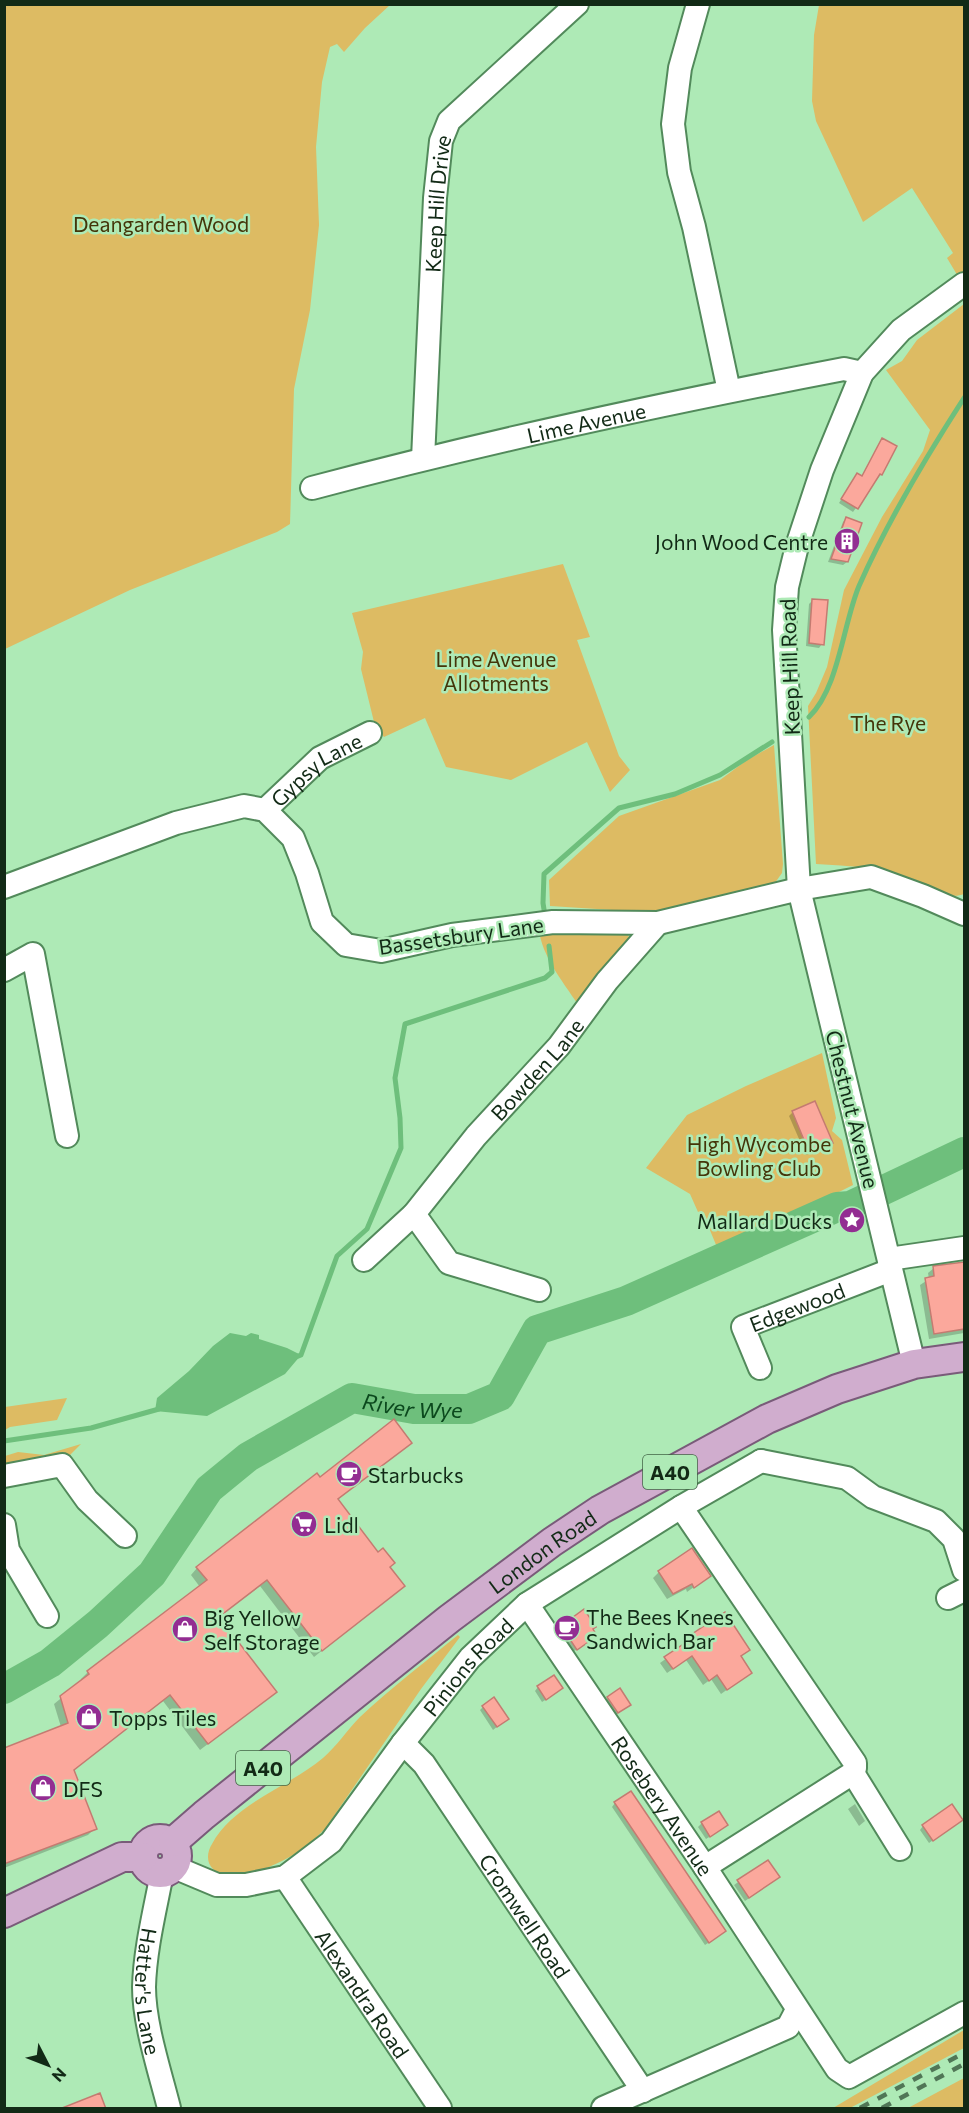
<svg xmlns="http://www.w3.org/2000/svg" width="969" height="2113" viewBox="0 0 969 2113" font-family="Commissioner,sans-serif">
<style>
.green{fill:#ddbb63}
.water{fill:#6ebf7c}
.shadow{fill:#0003}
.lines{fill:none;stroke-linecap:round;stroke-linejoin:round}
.stream{stroke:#6ebf7c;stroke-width:5}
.river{stroke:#6ebf7c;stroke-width:30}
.building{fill:#fba89c;stroke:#c47b71;stroke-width:1.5}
.minor-casing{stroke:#528a5b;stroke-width:26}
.major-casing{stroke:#795b79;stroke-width:32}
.minor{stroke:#fff;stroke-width:22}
.major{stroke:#d0adce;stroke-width:28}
.rail{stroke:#507656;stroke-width:4.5;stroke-dasharray:10 10;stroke-linecap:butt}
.labels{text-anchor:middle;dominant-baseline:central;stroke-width:5;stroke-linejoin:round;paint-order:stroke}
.shield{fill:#aeeab6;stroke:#416446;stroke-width:1.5}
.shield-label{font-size:20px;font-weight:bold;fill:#122a16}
.street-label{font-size:21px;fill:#122a16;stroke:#aeeab6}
.park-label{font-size:21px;fill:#443509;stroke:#aeeab6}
.poi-label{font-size:21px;fill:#122a16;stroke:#aeeab6;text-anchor:start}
.water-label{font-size:22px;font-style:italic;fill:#0b481d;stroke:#aeeab6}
</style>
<rect width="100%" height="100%" fill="#aeeab6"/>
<path class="green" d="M5,4L390,5L365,28L344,52L337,44L330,47L322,82L316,147L319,225L310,310L294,389L290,524L277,532L130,590L5,649Z
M819,5H964V281L962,283L947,258L953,253L912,188L863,222L816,121L812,101L814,35Z
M964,304V894C946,901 930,885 913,879C882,867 849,866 816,864L808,706L816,693L827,667L844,590L882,517L923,451L930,430L886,370L902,361L917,340Z
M563,564L590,637L577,640L619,756L630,770L610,792L587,742L511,780L446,767L425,718L384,737L375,726L361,669L363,652L352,613Z
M774,745L783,864L782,873L772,887L660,913L550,906L549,880L619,816L720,780L747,760Z
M539,928L624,929L629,937L631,946L581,1009C567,987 540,955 539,928Z
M822,1053L836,1118L832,1131L842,1140L853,1185L719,1252L702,1211L698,1212L690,1194L646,1168L687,1115L746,1086Z
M67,1398L57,1420L10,1427L5,1430V1407Z
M81,1444L61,1464L5,1472V1456L18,1452L44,1455Z
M458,1635L460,1637L421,1689L325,1829C318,1835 312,1842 305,1847C286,1861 233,1889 213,1869C206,1862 207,1852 212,1844C233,1804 290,1786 323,1758C337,1746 347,1730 360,1717C391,1688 425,1662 458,1635Z
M964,2030V2048L850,2108H833Z
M964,2078V2108H908Z"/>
<path class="water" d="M230,1333L246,1336L251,1333L259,1335V1339L287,1348L301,1355L285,1374L207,1416L155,1411L157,1398L189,1371L213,1346Z"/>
<path class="shadow" d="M882,440L881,474L853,512L839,503L854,479L861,477Z
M846,519L847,562L843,565L828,562L843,522Z
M813,600L822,644L819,648L806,646L809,604Z
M793,1112L831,1142L827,1146L806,1155L789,1116Z
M964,1263V1333L929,1339L920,1285L929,1279L928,1273L934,1268Z
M403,1449L337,1500L403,1586L314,1657L260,1586L218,1617L268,1698L200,1750L163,1701L72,1770L95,1828L88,1835L4,1868V1749L61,1727L54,1704L82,1681L81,1679L88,1672L200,1587L191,1575L197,1568L320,1479Z
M659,1572L709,1576L687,1592L686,1589L667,1599L653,1578Z
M724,1614L748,1650L740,1657L750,1673L721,1694L711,1679L703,1685L686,1660L667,1673L660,1663L682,1647L681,1645L687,1639Z
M562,1627L592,1629L591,1639L573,1652L558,1630Z
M538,1687L558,1692L542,1702L535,1691Z
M608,1698L626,1708L614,1716L604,1702Z
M483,1707L503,1722L493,1730L480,1710Z
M615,1803L720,1935L705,1945L612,1807Z
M855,1804L865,1821L859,1826L848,1809Z
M702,1823L722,1829L706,1839L698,1827Z
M957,1823L929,1843L920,1830L923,1826Z
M767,1862L774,1881L745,1901L734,1885Z"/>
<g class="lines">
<path class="stream" d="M809,717C839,688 843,624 859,586C888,520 926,457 964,398
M545,916L543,903L544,874L619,808L675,794L720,775L772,742
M296,1357L301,1355L337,1256L367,1229L401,1148L400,1118L395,1078L405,1024L545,978L552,972L549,946
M4,1441L91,1428L159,1409"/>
<path class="river" id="s1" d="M4,1689L50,1663L98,1624L152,1574L209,1489L248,1457L352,1398L414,1409H469L500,1396L537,1330L626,1301L837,1207L850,1206L964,1152"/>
</g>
<path class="building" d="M882,438L897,446L882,475L880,474L858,509L841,499L857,473L862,476Z
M846,517L862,523L848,562L831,559Z
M812,599L828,600L824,645L809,643Z
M815,1101L833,1143L809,1152L792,1111Z
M964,1262V1329L934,1334L925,1278L934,1276L933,1266Z
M394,1419L412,1443L338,1499L378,1552L383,1548L395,1563L390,1567L405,1586L322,1651L267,1580L219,1617L277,1692L208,1744L170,1695L74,1770L97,1829L4,1864V1748L68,1723L60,1696L89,1674L87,1671L207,1580L196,1567L317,1473L320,1477Z
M692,1548L711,1576L694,1588L692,1584L673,1594L658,1571Z
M584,1609L596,1627L593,1629L597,1636L577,1650L561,1626Z
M725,1612L750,1650L741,1656L752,1673L727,1690L717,1675L709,1681L692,1656L673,1669L664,1657L688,1641L686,1638Z
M554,1675L563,1688L546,1700L537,1686Z
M620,1688L631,1705L618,1713L607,1697Z
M494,1697L509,1719L497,1727L482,1706Z
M631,1791L726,1931L709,1943L614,1802Z
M952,1804L963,1820L933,1841L922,1825Z
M719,1811L728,1825L710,1837L701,1822Z
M768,1860L780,1877L749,1898L737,1880Z
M100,2093L106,2109H62V2108Z"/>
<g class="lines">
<defs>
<g id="minor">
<path d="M698,4L680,68L673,124L679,172L694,227L729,391"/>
<path id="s2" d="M423,459L435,198L441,141L449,121L577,4"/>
<path id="s3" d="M312,488C488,441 666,403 844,369L862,373"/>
<path id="s4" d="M265,810L320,758L370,733"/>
<path d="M4,887L176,823L244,806L265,810L293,838L307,873L322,922L346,945L381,951L452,935L553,922L658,923L799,889L871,877L923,896L964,914"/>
<path d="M4,970L33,954L67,1136"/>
<path d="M414,1214L449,1263L539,1290"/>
<path d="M889,1259L964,1248"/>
<path id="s5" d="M364,1260L414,1214L476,1136L559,1046L607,981L658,923"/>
<path d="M914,1364L799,889L784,630L787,587L797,546L822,470L862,373L901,330L964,284"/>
<path id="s6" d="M760,1368L743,1327L891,1270"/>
<path d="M761,1461L847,1478L873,1497L936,1521L954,1539L964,1570"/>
<path d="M4,1476L62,1465L87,1500L125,1536"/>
<path d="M681,1507L855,1763V1768L853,1773L705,1867"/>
<path d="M4,1525L8,1550L47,1616"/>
<path d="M948,1598L964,1590"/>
<path id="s7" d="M527,1604L705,1867L837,2069L849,2077L964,2013"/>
<path id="s8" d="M403,1743L424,1764L643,2091"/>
<path d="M853,1773L900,1849"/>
<path id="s9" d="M174,1867L217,1885H246L285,1877L331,1842L403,1743L470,1658L527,1604L681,1507L761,1461"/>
<path id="s10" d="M162,1873C155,1910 145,1949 144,1987C144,2024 160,2072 169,2108"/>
<path id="s11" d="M285,1877L440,2108"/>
<path d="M603,2108L788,2027L797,2010"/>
</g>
<g id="major">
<circle cx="160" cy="1856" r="17"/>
<path id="s12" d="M173,1842L204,1815L449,1619L552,1542L600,1510L767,1419L837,1389L914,1364L964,1357"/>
<path d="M4,1913L122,1857H143"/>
</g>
</defs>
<use href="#minor" class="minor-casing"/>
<use href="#major" class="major-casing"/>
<use href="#minor" class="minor"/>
<use href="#major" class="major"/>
<path class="rail" d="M860,2108L964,2053
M882,2108L964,2064"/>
</g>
<defs>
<symbol id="building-disc" viewBox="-11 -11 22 22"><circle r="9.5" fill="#932d92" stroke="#aeeab6"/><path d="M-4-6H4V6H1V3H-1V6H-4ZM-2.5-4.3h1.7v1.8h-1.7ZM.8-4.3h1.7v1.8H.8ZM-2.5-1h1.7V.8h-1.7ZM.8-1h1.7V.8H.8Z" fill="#fff"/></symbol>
<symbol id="sight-disc" viewBox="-11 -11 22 22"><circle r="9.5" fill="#932d92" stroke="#aeeab6"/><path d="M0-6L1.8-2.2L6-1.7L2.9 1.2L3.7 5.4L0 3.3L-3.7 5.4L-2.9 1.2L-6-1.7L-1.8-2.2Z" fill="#fff"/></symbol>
<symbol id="cafe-disc" viewBox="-11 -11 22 22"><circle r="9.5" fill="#932d92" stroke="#aeeab6"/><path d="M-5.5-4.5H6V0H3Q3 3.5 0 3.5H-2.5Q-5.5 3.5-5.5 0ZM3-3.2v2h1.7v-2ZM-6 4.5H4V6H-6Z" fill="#fff"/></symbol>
<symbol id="supermarket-disc" viewBox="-11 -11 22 22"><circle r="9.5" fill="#932d92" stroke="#aeeab6"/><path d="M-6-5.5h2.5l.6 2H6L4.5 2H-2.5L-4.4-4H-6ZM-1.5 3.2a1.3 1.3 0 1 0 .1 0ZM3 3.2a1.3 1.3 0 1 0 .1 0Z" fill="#fff"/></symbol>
<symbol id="shop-disc" viewBox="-11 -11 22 22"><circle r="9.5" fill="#932d92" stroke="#aeeab6"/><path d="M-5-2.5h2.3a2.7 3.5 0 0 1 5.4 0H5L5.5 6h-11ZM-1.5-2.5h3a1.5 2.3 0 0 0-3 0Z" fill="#fff"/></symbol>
</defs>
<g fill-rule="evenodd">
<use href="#building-disc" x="832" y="526" width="30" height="30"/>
<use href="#sight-disc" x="837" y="1205" width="30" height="30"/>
<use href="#cafe-disc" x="334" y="1459" width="30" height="30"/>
<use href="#supermarket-disc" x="289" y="1509" width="30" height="30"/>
<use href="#cafe-disc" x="552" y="1613" width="30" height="30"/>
<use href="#shop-disc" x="170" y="1614" width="30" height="30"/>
<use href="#shop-disc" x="74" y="1702" width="30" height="30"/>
<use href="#shop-disc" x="28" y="1773" width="30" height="30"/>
</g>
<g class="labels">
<g class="shield">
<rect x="643" y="1455" width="54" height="34" rx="4.5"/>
<rect x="236" y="1751" width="54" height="34" rx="4.5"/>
</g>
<g class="shield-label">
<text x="670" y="1472">A40</text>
<text x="263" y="1768">A40</text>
</g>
<g class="street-label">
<text stroke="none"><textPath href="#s2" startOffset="256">Keep Hill Drive</textPath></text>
<text stroke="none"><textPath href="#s3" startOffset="282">Lime Avenue</textPath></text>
<text transform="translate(789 667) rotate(-92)">Keep Hill Road</text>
<text stroke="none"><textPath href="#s4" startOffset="66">Gypsy Lane</textPath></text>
<text transform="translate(461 935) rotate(-8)">Bassetsbury Lane</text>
<text stroke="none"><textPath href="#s5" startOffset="258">Bowden Lane</textPath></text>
<text transform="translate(853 1109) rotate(76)">Chestnut Avenue</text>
<text stroke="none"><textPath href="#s6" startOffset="102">Edgewood</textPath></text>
<text stroke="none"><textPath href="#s12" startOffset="470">London Road</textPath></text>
<text stroke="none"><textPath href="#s9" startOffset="396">Pinions Road</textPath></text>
<text stroke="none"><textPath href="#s7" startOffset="243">Rosebery Avenue</textPath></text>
<text stroke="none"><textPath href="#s8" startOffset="212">Cromwell Road</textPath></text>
<text stroke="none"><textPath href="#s10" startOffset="120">Hatter's Lane</textPath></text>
<text stroke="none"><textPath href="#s11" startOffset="140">Alexandra Road</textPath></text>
</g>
<g class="park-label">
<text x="161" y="223">Deangarden Wood</text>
<text x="496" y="658">Lime Avenue<tspan x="496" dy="24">Allotments</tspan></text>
<text x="888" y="722">The Rye</text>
<text x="759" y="1143">High Wycombe<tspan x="759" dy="24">Bowling Club</tspan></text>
</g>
<g class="poi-label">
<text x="828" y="541" text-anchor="end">John Wood Centre</text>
<text x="832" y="1220" text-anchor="end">Mallard Ducks</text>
<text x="368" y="1474">Starbucks</text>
<text x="324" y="1524">Lidl</text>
<text x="586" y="1616">The Bees Knees<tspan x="586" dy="24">Sandwich Bar</tspan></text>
<text x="204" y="1617">Big Yellow<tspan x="204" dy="24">Self Storage</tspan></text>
<text x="109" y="1717">Topps Tiles</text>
<text x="63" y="1788">DFS</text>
</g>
<g class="water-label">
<text stroke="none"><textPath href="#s1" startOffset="522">River Wye</textPath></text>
</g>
</g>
<rect width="969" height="2113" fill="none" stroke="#122a16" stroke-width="12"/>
<g transform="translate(48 2065) rotate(132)" stroke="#aeeab6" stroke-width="4.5" paint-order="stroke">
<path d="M0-4.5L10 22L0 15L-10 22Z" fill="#122a16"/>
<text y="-9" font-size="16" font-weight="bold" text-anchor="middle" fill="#122a16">N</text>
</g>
</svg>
